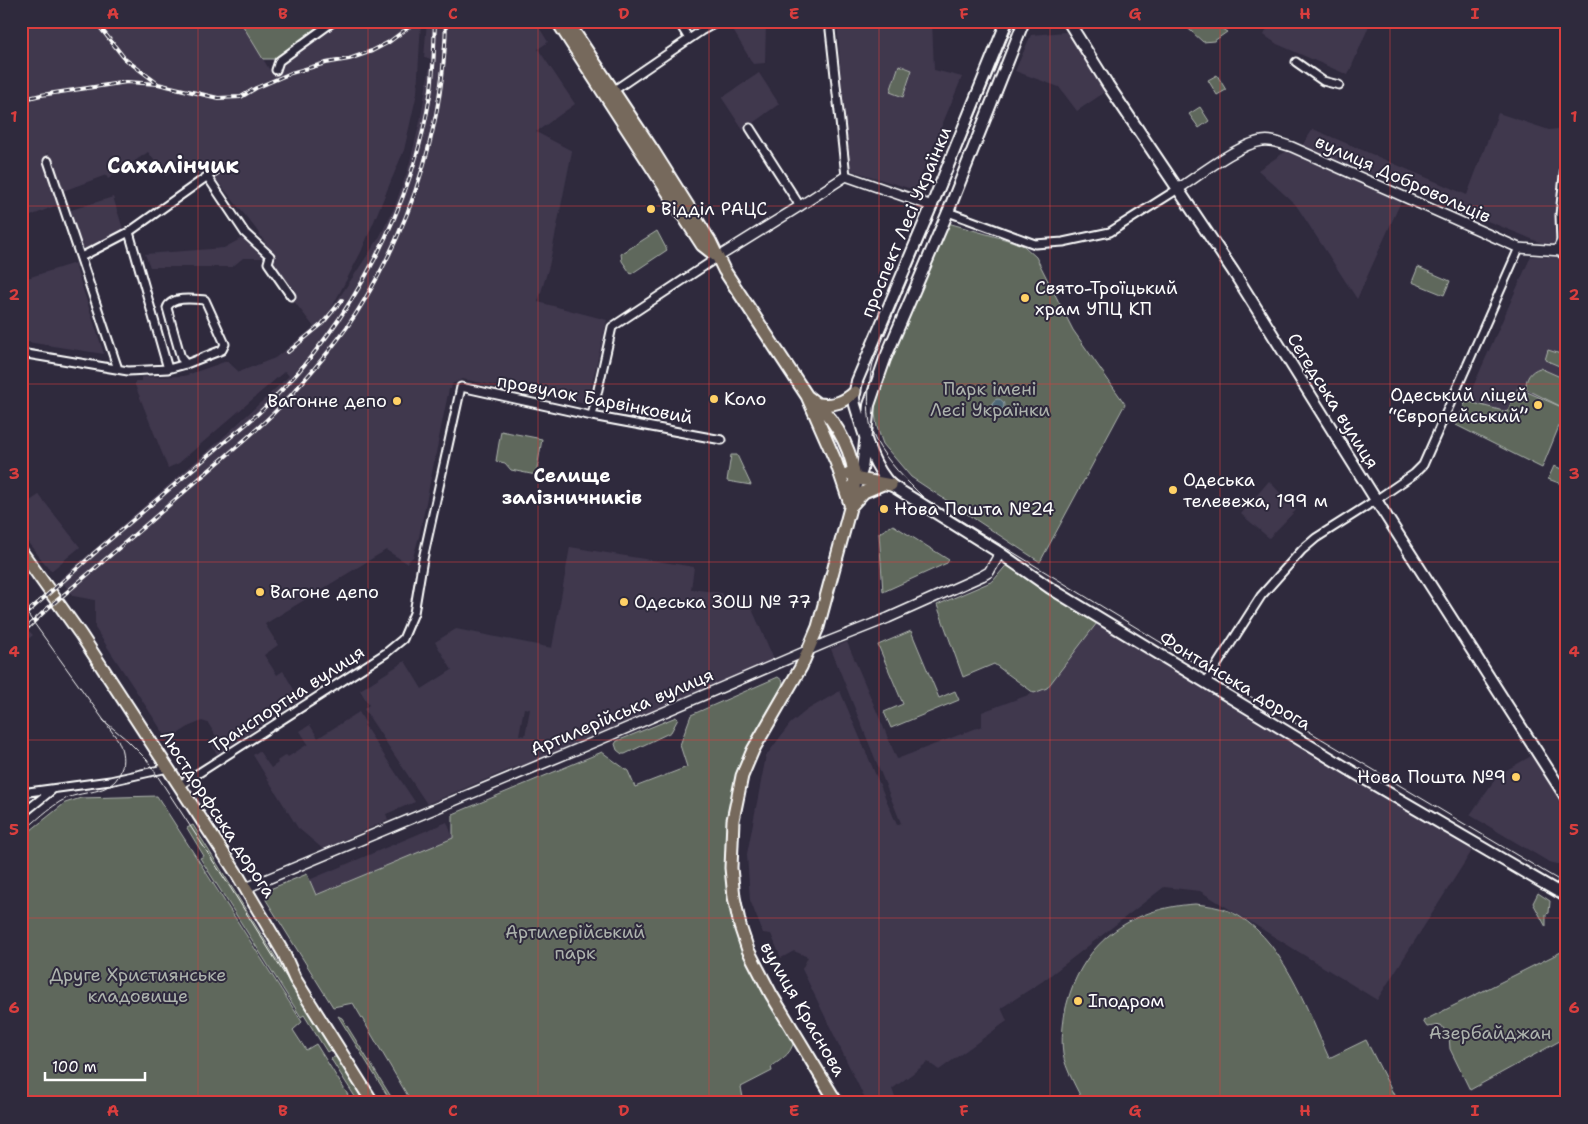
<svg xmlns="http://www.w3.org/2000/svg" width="1588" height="1124" viewBox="0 0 1588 1124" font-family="'Shantell Sans',sans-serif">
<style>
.built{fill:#40384e;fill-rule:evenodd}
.green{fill:#5e685c;stroke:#aeb4ae}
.water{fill:#4d6676;stroke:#94a3ad}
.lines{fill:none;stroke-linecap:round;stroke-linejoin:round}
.minor-casing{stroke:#fff;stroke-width:11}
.tertiary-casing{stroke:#fff;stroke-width:12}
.secondary-casing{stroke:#fff;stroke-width:14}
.primary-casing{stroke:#fff;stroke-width:15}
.minor{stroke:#2f2a3d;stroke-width:7}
.tertiary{stroke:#2f2a3d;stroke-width:9}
.secondary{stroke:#2f2a3d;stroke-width:10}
.primary{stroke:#76695c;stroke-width:11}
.tram{stroke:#fff;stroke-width:1}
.rail-casing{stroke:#fff;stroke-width:4}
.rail{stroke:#2f2a3d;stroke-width:2;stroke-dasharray:5.5;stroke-linecap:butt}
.grid{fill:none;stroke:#da3e3e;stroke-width:1;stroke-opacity:0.55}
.poi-dot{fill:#ffd166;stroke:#2f2a3d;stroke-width:2}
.labels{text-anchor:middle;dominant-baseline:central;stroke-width:4;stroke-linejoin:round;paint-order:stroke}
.street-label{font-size:18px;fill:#fff;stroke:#2f2a3d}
.poi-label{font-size:18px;fill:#fff;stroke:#2f2a3d;text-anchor:start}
.park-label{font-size:18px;fill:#aeb4ae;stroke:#2f2a3d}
.neighbourhood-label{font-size:19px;font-weight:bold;fill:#fff;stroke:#2f2a3d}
.district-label{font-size:22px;font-weight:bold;fill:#fff;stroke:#2f2a3d}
.neatline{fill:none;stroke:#da3e3e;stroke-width:2}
.grid-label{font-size:16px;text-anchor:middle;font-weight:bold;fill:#da3e3e}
</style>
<rect width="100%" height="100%" fill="#2f2a3d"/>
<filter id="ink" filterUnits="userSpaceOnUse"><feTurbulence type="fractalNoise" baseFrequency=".02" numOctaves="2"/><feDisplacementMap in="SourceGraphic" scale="10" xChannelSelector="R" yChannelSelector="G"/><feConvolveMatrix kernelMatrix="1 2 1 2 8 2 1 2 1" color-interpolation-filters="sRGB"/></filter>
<g filter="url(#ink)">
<path class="built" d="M21,21H240L272,74L340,21H421L417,93L404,150L361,252L329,313L379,238L394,208L408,169L420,122L431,59L424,58L427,21H535L548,42L538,49L575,104L536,132L572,151L549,266L538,302L607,320L587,404L462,379L452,384L451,389H449L443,418L419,537L413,557L407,563L386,550L265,624L278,645L264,655L277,675L283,671L300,700L217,754L212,746L219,741L208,723L202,721L190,726L168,740L95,628V600L73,596L60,579L217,443L289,376L285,371L179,463L168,468L135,385V381H141V377L184,376L227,361L239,372L275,358L314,327L293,300L296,296L272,261L273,255L256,229L208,169L198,174L187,160L166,176L148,152L108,179L106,175L63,191L47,152L45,162L57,205L21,220Z
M766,21L765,63L753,64L730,25L735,22Z
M837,21H932L934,70L962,77L915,190L847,169Z
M1271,21H1371L1348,75L1277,44L1264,35Z
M1066,32L1105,92L1077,111L1059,87L1015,71L1031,35Z
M759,73L779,104L743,130L722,98Z
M1498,113L1549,130L1567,128L1557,237L1555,243L1549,246L1302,146L1313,129L1467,195Z
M1293,150L1403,197L1357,299L1296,205L1258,170L1285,152Z
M113,197L123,229L96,246L81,252L68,211Z
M244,237L267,258H243L232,267H150L145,254L224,248Z
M1531,256L1567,258V310L1564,316L1567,317V410L1542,468L1456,425Z
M75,263L77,271L104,354L21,341V280Z
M1269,481L1296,510L1269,538L1241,514Z
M39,495L80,547L51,571L21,534V507Z
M570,547L694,567L691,589L722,593L730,607L748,600L776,664L524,771L520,765L427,804L364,709L369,705L360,690L405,661L422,689L452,670L435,642L456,629L552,648ZM524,708L530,709L525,736L519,735Z
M1100,619L1475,846L1377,1000L1200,891L1164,887L1043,981L1001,1008L1007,1021L939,1070L928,1062L892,1089L897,1103H867L802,969L808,957L794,951L781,958L771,934L763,933L750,900L747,854L766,756L790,724L807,710L840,691L897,825L901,823L831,649L847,642L897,759L982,726V712L1047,688Z
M21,623L33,635L21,645Z
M359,712L366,724L364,725L415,802L386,814L388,820L323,849L298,828L253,755L259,751L271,768L278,763L277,761L286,755L288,757L308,744L300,731L310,725L318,738Z
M1533,755L1567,805L1566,866L1549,862L1470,815L1498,775Z
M447,822L453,838L316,895L309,880Z"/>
<path class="green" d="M240,21H328L275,59H263Z
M1183,21H1210L1227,32L1214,41L1203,42L1182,23Z
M899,65L912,70L903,97L890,92Z
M1217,75L1226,90L1217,95L1208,80Z
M1200,107L1209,121L1199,128L1189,114Z
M948,223L1011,241L1024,246L1036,257L1073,330L1125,404L1040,562L911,477L883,444L877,427L874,407L882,379Z
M657,231L667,250L631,274L622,261L621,254Z
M1418,267L1450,281L1444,295L1412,282Z
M1548,350L1567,356L1564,368L1545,360Z
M1540,368L1567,380V406L1562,407L1526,389C1525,379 1530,371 1540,368Z
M1518,388L1566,409L1542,468L1456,425L1466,401L1507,412Z
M501,431L542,439L536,475L511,470L505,463L496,461Z
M731,455H737L751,485L727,481Z
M1554,466L1567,471V486L1548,479Z
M893,525L949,560L947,563L883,592L879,533Z
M1009,562L1100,619L1047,688L1034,693L994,664L963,677L937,605L993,581Z
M911,631L939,698L955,691L959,700L891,728L884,712L903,704L878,645Z
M778,677L783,681L782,686L754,734L735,781L732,905L794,1035C794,1053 784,1057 771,1067L772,1071L741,1087L744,1103H412L353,1003L333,1007L266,900L270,889L307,874L316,895L453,838V814L602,752L628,771L635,787L687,767L680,745L691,715Z
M676,717L678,719L671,732L625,754H622L617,750L615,744L617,741Z
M157,796L302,1022L293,1030L306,1050L316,1044L353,1103H21V838L65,803L81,798Z
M193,825L331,1046L330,1050L327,1052L304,1015L301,1017L200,858L204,856L187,828Z
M1538,893L1550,901L1549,913L1546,914V927L1533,903Z
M1195,904C1207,905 1218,907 1229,911C1281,933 1307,1010 1329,1058L1366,1040L1398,1103H1084C1077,1089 1065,1068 1063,1054C1061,1039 1063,1025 1065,1012C1079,944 1129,908 1195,904Z
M1567,949V1037L1470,1090L1450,1049L1449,1036L1441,1025L1427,1027L1423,1021Z
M338,1016L342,1018L395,1103H392Z
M334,1057H337L365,1103H359L331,1059Z"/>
<path class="water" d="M992 405a6 6 0 1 1 12 0a6 6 0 1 1-12 0Z"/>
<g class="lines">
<defs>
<path id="minor" d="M678,21L689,39
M829,21L846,176
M1296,62L1323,81L1339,85
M276,70L279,61L334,21
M613,91L701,31L720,21
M750,128L800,206
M48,161L118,369
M207,176L245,233L270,256L268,263L291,296
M948,212L1035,244L1063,242L1110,232L1178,189
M129,232L168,369
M1561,243L1560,215L1567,145
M81,257L129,232L219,168
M21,353L128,371L168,369L186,364L222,350L225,344L205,300C194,299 171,296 167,308L181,358L186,364
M592,416L612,327L718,257
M1206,682L1261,596L1302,550L1316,538L1376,500L1414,474L1423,465L1519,248
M180,785L386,653L403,639L414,613L423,559L461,387L592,416L722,440
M21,793L110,781L168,768
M21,815L52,790"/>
<path id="tertiary" d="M1178,189C1198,176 1239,144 1262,141C1272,139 1282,144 1292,147L1519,248L1561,251
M1567,241L1561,243L1559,247L1562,253H1567
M718,257L800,206L846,176L932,206
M246,888L599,740L830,641L888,618L982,576L989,572L1000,553"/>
<path id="secondary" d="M1007,21L934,200L857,381L854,397L855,405C864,433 871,464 891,485L1000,553L1050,588L1368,781L1567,897
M1068,21L1108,85L1233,271L1376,500L1567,799
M857,485L862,470L869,405L885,359L948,212L1024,21
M1559,892L1567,878"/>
<path id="primary" d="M557,21L702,245L716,256
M567,21L654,152L710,241L724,270L807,396L836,462L850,504
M807,396C831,412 850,445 854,473C855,479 854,486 854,493L818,627L801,667L753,750L742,776L733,820L731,868L734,897L740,926L748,950L771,994L837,1103
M819,404C834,406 844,402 855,392
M849,473L859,479L891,485
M852,505L864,492L883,484
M21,551L81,635L237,874L284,954L295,979L315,1011L373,1103"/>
</defs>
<use href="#minor" class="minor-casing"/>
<use href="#tertiary" class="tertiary-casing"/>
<use href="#secondary" class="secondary-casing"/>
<use href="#primary" class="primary-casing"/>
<use href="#minor" class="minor"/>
<use href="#tertiary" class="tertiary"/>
<use href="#secondary" class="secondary"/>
<use href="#primary" class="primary"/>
<path class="tram" d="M1015,21L873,363C868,384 865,419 875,439C887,462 906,480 924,498L1211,673L1567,885
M21,605L118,740C122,749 124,757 122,767C115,796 86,789 65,799C49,807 35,822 21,833
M103,720L127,740L147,760L230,887L365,1103"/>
<defs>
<path id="rail" d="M99,26L125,59L157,83
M21,100L41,95L127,82L158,84L218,98L241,97L256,88L291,73L326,63L349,59L372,51L389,42L417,21
M288,352L322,324L342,300
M93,554C133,520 174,485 214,451C232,435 252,421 268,404C352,322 414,205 431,89C434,67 434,44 435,21
M21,618L97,551
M21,634L48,608C99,565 150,522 200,478C232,451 264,425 292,394C317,366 343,336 362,304C414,219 444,121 446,21"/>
</defs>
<use href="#rail" class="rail-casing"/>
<use href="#rail" class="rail"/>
</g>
</g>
<path class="grid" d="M198,21V1103M368,21V1103M538,21V1103M709,21V1103M879,21V1103M1050,21V1103M1220,21V1103M1390,21V1103M21,206H1567M21,384H1567M21,562H1567M21,740H1567M21,918H1567"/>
<g class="poi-dot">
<circle cx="651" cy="209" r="5"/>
<circle cx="1025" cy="298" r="5"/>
<circle cx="714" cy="399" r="5"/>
<circle cx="397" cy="401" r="5"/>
<circle cx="1538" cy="405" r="5"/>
<circle cx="1173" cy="490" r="5"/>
<circle cx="884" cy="509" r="5"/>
<circle cx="260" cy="592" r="5"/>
<circle cx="624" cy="602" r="5"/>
<circle cx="1516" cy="777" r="5"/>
<circle cx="1078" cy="1001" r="5"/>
</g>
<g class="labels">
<g class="street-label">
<text transform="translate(1403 179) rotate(24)">вулиця Добровольців</text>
<text transform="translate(906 222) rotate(-67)">проспект Лесі Українки</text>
<text transform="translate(595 399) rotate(11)">провулок Барвінковий</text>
<text transform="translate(1333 401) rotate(58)">Сегедська вулиця</text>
<text transform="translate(1235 681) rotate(31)">Фонтанська дорога</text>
<text transform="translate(287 699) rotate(-33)">Транспортна вулиця</text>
<text transform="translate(622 712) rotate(-23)">Артилерійська вулиця</text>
<text transform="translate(218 814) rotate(57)">Люстдорфська дорога</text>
<text transform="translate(803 1009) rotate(60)">вулиця Краснова</text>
</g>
<g class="poi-label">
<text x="661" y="209">Відділ РАЦС</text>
<text x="1035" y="288">Свято-Троїцький<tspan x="1035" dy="21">храм УПЦ КП</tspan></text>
<text x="1528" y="395" text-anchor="end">Одеський ліцей<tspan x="1528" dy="21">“Європейський”</tspan></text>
<text x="724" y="399">Коло</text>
<text x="387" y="401" text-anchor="end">Вагонне депо</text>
<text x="1183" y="480">Одеська<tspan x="1183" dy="21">телевежа, 199 м</tspan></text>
<text x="894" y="509">Нова Пошта №24</text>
<text x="270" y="592">Вагоне депо</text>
<text x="634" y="602">Одеська ЗОШ № 77</text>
<text x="1506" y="777" text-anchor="end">Нова Пошта №9</text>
<text x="1088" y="1001">Іподром</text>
</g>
<g class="park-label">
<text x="990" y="389">Парк імені<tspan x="990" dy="21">Лесі Українки</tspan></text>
<text x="575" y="932">Артилерійський<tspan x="575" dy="21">парк</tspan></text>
<text x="138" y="975">Друге Християнське<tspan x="138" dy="21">кладовище</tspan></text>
<text x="1490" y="1033">Азербайджан</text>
</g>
<g class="neighbourhood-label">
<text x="572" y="475">Селище<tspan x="572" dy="22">залізничників</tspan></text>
</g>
<g class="district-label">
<text x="173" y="165">Сахалінчик</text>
</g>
</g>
<rect width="1588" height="1124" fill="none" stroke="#2f2a3d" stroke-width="55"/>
<path d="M45 1072v8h100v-8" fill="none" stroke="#ffffff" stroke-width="2.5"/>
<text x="52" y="1072" font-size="15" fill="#ffffff" stroke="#2f2a3d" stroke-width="4" paint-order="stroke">100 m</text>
<rect x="28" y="28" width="1532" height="1068" class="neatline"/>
<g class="grid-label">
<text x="113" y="19">A</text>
<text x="283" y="19">B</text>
<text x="453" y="19">C</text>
<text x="624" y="19">D</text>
<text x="794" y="19">E</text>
<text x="964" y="19">F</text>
<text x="1135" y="19">G</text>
<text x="1305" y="19">H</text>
<text x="1475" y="19">I</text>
<text x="14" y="122">1</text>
<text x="1574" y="122">1</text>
<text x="14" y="300">2</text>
<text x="1574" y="300">2</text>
<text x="14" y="479">3</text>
<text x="1574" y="479">3</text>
<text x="14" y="657">4</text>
<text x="1574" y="657">4</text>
<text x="14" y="835">5</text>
<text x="1574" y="835">5</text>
<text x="14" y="1013">6</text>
<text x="1574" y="1013">6</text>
<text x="113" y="1116">A</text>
<text x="283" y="1116">B</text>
<text x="453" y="1116">C</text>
<text x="624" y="1116">D</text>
<text x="794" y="1116">E</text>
<text x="964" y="1116">F</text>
<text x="1135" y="1116">G</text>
<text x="1305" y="1116">H</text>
<text x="1475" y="1116">I</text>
</g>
</svg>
